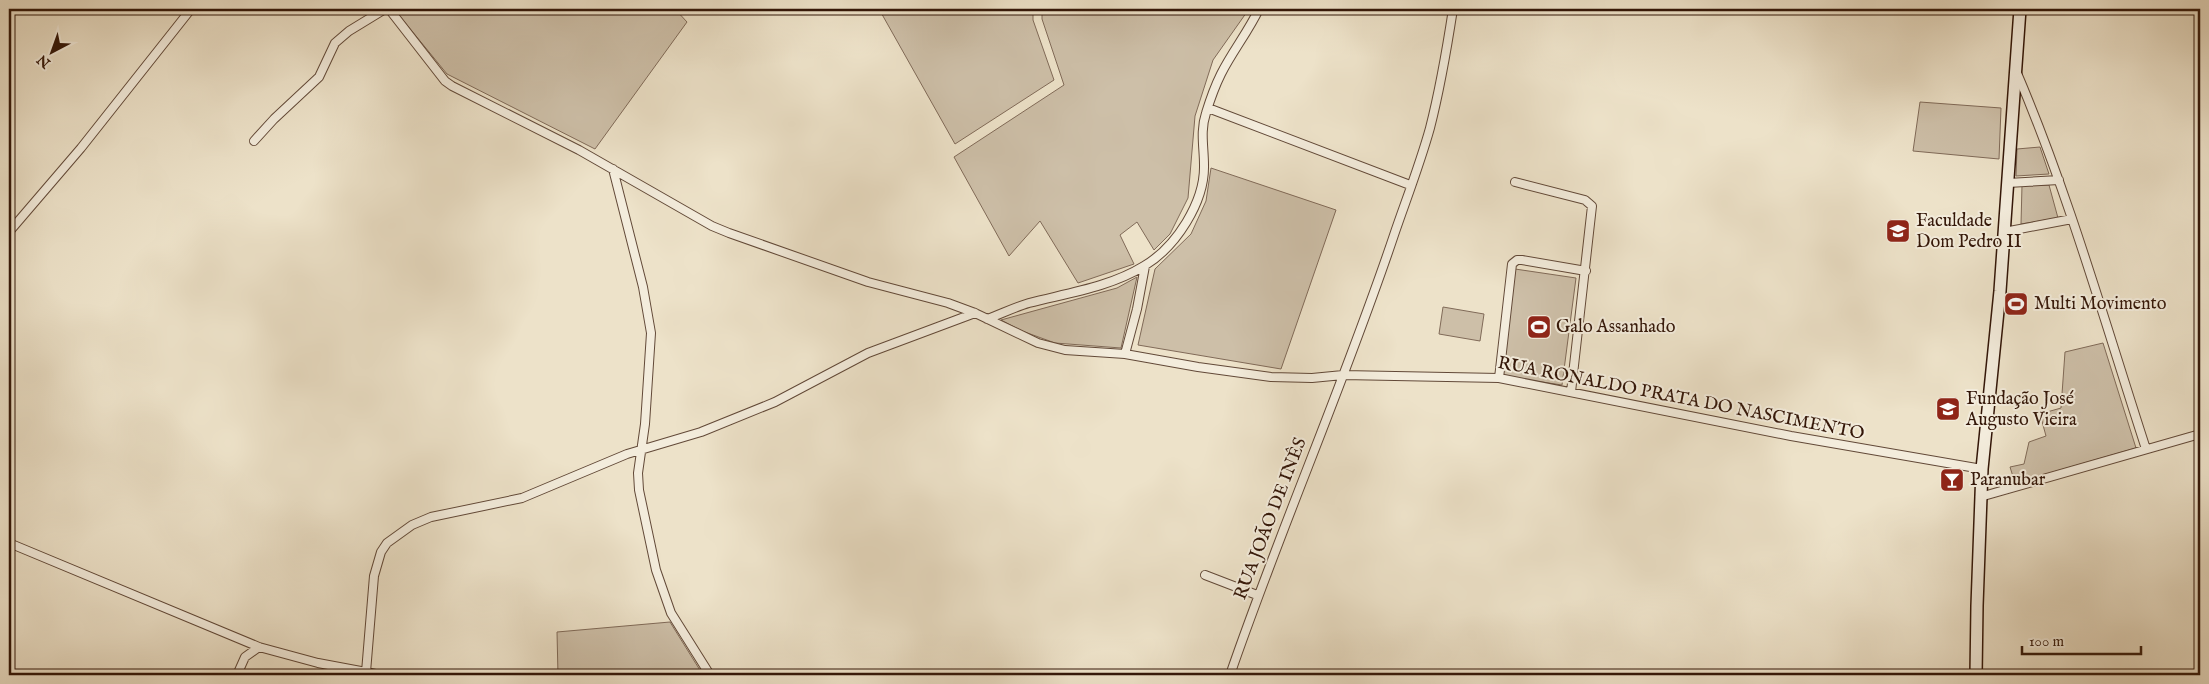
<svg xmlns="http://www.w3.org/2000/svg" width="2209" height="684" viewBox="0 0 2209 684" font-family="'IM FELL English',serif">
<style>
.green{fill:#cdbfa8;stroke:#806a58}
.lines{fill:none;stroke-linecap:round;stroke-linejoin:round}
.minor-casing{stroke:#624938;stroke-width:10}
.secondary-casing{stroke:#331608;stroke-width:14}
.minor{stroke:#f3ecdc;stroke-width:8}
.secondary{stroke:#f3ecdc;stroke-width:11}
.labels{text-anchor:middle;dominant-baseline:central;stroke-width:4;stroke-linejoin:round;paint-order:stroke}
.poi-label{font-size:18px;fill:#331608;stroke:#f3ecdc;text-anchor:start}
.street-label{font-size:18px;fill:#331608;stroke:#f3ecdc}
</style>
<rect width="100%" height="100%" fill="#ede2c9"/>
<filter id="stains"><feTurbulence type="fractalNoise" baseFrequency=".004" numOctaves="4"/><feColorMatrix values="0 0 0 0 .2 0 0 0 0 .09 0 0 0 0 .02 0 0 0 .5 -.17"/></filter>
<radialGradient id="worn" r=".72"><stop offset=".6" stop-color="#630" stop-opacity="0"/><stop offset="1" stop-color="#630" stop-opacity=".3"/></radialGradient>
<path class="green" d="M394,9H675L687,22L595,149L447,74Z
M879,9H1033V20L1054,80L955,144Z
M1042,9H1249L1213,60L1195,116L1188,198L1170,234L1154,250L1137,222L1120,235L1134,264L1078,283L1040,221L1009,256L954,157L1064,85L1042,19Z
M1920,102L2001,108L1999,159L1913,151Z
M2040,147L2049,174L2016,176L2017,149Z
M1211,168L1336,210L1281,369L1138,345L1155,269L1191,234L1206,201Z
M2022,185H2049L2058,218L2021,224Z
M1515,269L1576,278L1562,385L1501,376Z
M1137,277L1121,348L1055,343L1022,331L1001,320L1117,288Z
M1443,307L1484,314L1480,341L1439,334Z
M2103,343L2136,448L2015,483L2010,467L2024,464L2029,442L2046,436L2040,414L2061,408L2065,352Z
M670,622L703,675H558L557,632Z"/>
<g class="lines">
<defs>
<path id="minor" d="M389,9L445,81L452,86L579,150L712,226L729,233L868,282L948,303L975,313L1038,343L1065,350L1125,354L1198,367L1271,377L1312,378L1343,375L1499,378L1791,436L1982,469
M2017,73C2069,195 2105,323 2146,449
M1208,108L1410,185
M254,141L274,119L319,77L335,43L349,31L385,9
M613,169L643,287L651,333L645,424L638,473L639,490L656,570L671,613L710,675
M1515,182L1585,200L1592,206L1571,392
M2008,183L2059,180
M9,232L81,148L191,9
M2004,232L2072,219
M987,319C1001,314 1015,307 1029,303C1068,293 1110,287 1144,266C1176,247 1205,202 1204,165C1204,147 1200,131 1206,113C1210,100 1215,86 1221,74C1232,52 1248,32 1259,9
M1125,354L1137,309L1145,266
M1499,378L1512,264L1517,260H1522L1586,271
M1980,497L2200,434
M9,543L259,647L318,663L366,672L374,576L381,552L387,543L412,525L431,517L522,498L627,454L701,432L775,402L868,353L975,313
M1205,575L1257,595
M366,672L380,675
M237,675L245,657L259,647
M1230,675C1281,527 1344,384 1394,235C1406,200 1420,164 1430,128C1440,89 1447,48 1453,9"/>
<path id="secondary" d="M1976,675L1977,606L1982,469L2000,291L2020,9"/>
</defs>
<use href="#minor" class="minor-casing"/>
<use href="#secondary" class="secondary-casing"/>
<use href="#minor" class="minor"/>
<use href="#secondary" class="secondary"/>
</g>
<defs>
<symbol id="university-square" viewBox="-11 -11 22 22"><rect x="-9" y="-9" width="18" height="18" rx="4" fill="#8f2418" stroke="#f3ecdc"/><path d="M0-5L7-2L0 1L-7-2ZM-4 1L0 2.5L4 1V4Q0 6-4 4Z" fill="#fff"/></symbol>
<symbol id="stadium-square" viewBox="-11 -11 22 22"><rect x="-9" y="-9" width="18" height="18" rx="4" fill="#8f2418" stroke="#f3ecdc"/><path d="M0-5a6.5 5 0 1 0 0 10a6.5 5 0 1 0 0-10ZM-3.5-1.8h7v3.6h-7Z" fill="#fff"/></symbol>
<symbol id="school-square" viewBox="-11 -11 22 22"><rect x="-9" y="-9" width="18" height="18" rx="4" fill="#8f2418" stroke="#f3ecdc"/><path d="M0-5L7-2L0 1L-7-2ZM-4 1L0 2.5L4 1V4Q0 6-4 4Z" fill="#fff"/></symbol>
<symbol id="bar-square" viewBox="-11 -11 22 22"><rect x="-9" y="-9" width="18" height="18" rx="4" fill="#8f2418" stroke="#f3ecdc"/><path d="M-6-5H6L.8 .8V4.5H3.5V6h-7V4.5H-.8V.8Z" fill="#fff"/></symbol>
</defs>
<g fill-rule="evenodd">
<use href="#university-square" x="1884" y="217" width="28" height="28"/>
<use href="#stadium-square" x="2002" y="290" width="28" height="28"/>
<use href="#stadium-square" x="1525" y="313" width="28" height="28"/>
<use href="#school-square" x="1934" y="395" width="28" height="28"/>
<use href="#bar-square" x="1938" y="466" width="28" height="28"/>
</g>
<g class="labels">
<g class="poi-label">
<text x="1916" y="221">Faculdade<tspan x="1916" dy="21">Dom Pedro II</tspan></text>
<text x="2034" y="304">Multi Movimento</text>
<text x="1556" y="327">Galo Assanhado</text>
<text x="1966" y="399">Fundação José<tspan x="1966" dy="21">Augusto Vieira</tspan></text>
<text x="1970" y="480">Paranubar</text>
</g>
<g class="street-label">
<text transform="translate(1681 399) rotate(11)">RUA RONALDO PRATA DO NASCIMENTO</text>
<text transform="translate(1271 519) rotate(-69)">RUA JOÃO DE INÊS</text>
</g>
</g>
<rect width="2209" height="684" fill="none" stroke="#ede2c9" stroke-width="30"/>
<rect x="10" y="10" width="2189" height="664" fill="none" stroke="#331608" stroke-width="2.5"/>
<rect x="15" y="15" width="2179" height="654" fill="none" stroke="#331608"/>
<g transform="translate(52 52) rotate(221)" stroke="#f3ecdc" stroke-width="4" paint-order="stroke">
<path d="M0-4L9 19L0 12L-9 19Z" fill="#331608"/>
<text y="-8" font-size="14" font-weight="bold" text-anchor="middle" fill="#331608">N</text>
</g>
<path d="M2022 646v8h119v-8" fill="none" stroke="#331608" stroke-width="2.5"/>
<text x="2029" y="646" font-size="15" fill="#331608" stroke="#f3ecdc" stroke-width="4" paint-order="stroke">100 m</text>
<rect width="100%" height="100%" filter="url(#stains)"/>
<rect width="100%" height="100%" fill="url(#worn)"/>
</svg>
